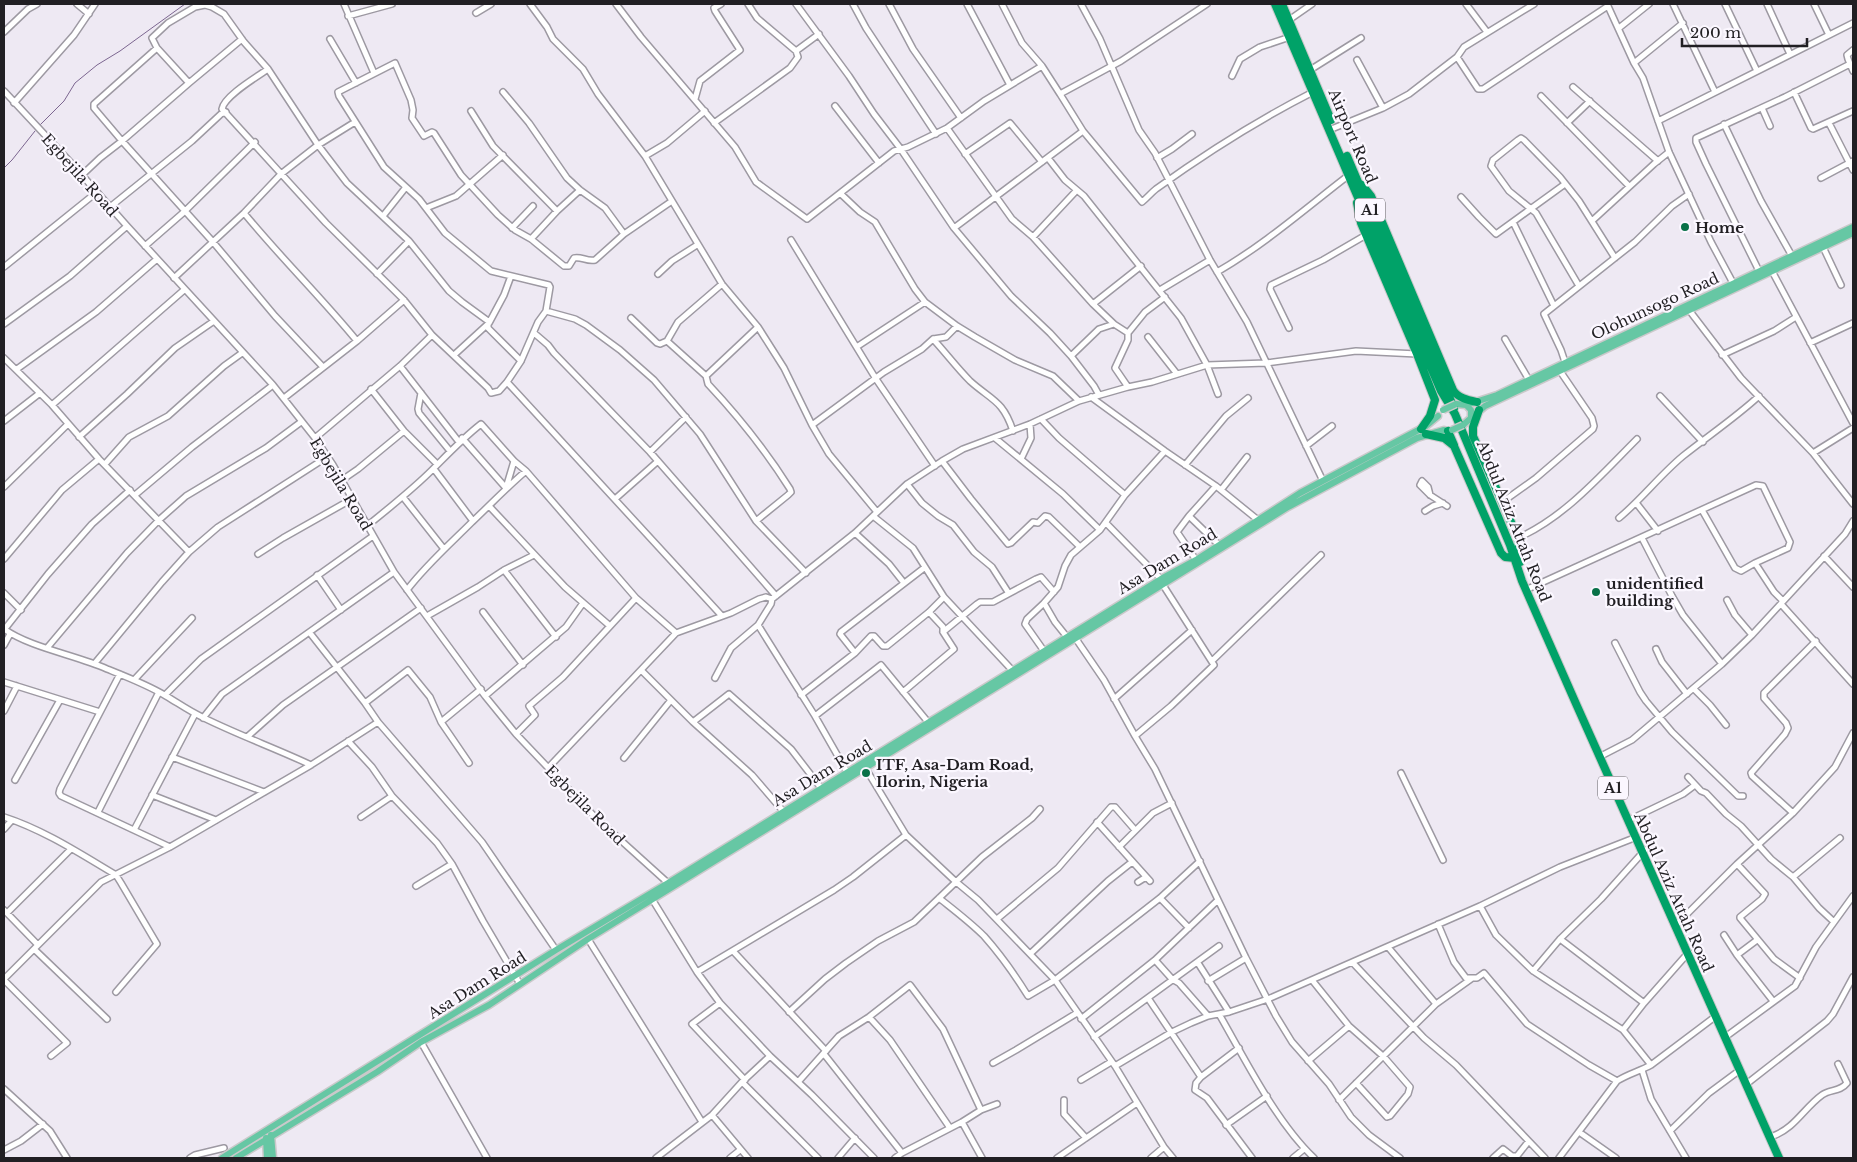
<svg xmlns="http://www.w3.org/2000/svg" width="1857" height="1162" viewBox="0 0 1857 1162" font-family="'Libre Baskerville',serif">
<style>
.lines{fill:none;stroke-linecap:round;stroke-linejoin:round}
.stream{stroke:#7c6690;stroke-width:1}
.minor-casing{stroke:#9d99a2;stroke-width:8}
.major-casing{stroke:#cac9ca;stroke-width:9}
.highway-casing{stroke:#cac9ca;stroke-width:10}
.minor{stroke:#fff;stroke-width:5}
.major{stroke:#66c7a4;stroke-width:6}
.highway{stroke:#00a268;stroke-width:8}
.major-bridge-casing{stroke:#cac9ca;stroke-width:9;stroke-linecap:butt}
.major-bridge{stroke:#66c7a4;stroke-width:6}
.poi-dot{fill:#097148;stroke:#fbf7ff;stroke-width:2}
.labels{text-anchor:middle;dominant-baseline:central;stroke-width:4.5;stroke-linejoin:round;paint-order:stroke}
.shield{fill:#fbf7ff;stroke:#626065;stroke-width:1}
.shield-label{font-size:14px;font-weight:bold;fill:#211f23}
.street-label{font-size:15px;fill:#211f23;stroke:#fbf7ff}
.poi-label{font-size:15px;font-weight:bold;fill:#211f23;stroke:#fbf7ff;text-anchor:start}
</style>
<rect width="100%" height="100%" fill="#eee9f3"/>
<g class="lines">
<path class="stream" d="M40,125L64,101L75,83L97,65L120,51L185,4
M4,168L12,160L35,131"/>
<defs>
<path id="minor" d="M77,4L89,14
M344,4L374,73
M530,4L547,27L553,39L583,69L598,94L645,156L722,284L758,327L784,368L812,425L829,454L877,512
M616,4L641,37L735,147L756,182L807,219L894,151L908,147L947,128L984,101L1042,66
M748,4L757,18L796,51L819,34
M796,4L849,76L874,114L900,148L954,228L1011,296L1050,333L1071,356L1094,386L1099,395
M853,4L866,28L936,134
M889,4L913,49L961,118
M967,4L1010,85
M1002,4L1022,43L1042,66L1060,94L1121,61L1207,4
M1081,4L1100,39L1139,130L1155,153L1210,260L1247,322L1323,481
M1466,4L1487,32
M1607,4L1634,63L1643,78L1669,152L1711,242L1733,283
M1673,4L1715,92
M1725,4L1757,71
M1767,4L1790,54
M1814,4L1829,35
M476,13L491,4
M348,16L392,4
M1289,20L1312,4
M1619,28L1649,4
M4,32L28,9L37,4
M330,39L356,83
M157,48L94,104V108L122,141L189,83L157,48L152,38L168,23L195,7L205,5L212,7L224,14L244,42L268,69L318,145L347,183L409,241L449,291L462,302L488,321V328L521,361
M1853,50L1847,55L1848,59L1853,71
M1457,57L1478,89H1483L1608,6
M1357,60L1383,108
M1634,63L1683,23
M268,69C257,77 224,96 222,109L326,223L404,300L432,335L488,388L491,393L499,391L507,382
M1310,70L1361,38
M1232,76L1240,59L1260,47L1290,37
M189,83L242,39
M1573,87L1658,161
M4,91L73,165L127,226L273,385L315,438L333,465L394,572L485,696L516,734L595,817L668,883
M503,92L529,123L567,178L580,190L605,208L624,234
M1794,92L1811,128L1813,129L1853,111
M1060,94L1083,131L1142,202C1147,198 1151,193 1156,189C1206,153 1258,120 1313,92
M1541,96L1629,186
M695,99L700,81L740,50L715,11L714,8L721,4
M14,103L74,35L95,4
M835,106L879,163
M1762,108L1770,126
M471,111L493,146L557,211
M1658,121L1853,23
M714,123L790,68L798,57L796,51
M1567,123L1590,101
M1829,123L1853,170
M1724,124L1761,201L1792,256
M947,128L1012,219L1033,237L1093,304L1114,324L1128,333L1145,312L1165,297
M1334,128L1383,108L1409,94L1457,57L1464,47L1534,4
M965,154L1010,123L1042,162
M645,156L667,143L705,111
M1048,158L1065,180L1084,196L1181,318L1207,365L1218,394
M1157,158L1172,149L1192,134
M82,175L100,158L122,141L213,242L275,316L323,367
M1821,178L1853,161
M406,187L419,199L445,233L491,271L549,285L550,287L546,311
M841,194L860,212L875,222L915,289L925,302L957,326L975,337L1015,360L1053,376L1079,401
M1461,197L1479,217L1496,234L1565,184
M110,207L192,141L221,114L226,112
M426,208L456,196L503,155
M244,213C280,257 321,297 357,341
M383,216L406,187L384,167L339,96L338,92L395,63L411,100L413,110L412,118L424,136L432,132L434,133L461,175L498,215L515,230L531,239L564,266H569L574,258C581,256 587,262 595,260L624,234L672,201
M1593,220L1654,164L1669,152
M1513,222L1554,306
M512,228L533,206
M954,228L1083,131
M1033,237L1076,191
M531,239L557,211L580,190
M791,240L876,379L935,466
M145,246L184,212L255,142
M1823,247L1841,285
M4,267L97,192
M1759,271L1706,164L1696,142V138L1785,97L1850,64
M1772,271L1853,423
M1217,272C1264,245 1306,208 1349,175
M377,274L409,241
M658,274L672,261L697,245
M174,278L244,213L281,174L318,145L355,122
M722,284L678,322L667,341L706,376L708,384C739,417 766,451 790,489L791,492L788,495L756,521
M1579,286L1536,213L1509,191L1491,166L1493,160L1518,140L1521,138L1524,140L1560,177L1579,201L1615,258
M1160,290L1210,260
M1093,304L1141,266
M1689,310L1741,378L1813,453L1853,504
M631,318L657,343L660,344L667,341
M4,324L70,276L127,226
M1289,328L1270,289L1271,285L1323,260L1366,235
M534,333L548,345L554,353L650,452L776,596
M1128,333V340L1115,368L1128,387
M1148,337L1177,374
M933,339C945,352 957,368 970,381C991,400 1003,400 1013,431
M1505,339L1529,380
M1810,343L1853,323
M858,346L925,302
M454,355L489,323L504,295L511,276
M1722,355L1774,331L1796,317
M1071,356L1099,329L1114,324
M4,358L52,405L99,459L189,552
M1565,362L1561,350L1544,314L1635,242L1672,206L1689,194
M400,366L459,442
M17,369L96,312L157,259
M706,376L758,327
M371,389L404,431L437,464
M421,393L418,409L419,413L450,451
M1660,396L1703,442
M1091,397L1165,451L1216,486L1258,520
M284,398L357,341L404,300
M52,405L184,290
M1041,419L1059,438L1125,495
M4,421L40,393
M812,425L884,372L922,349L933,339L946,337L957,326
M79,437L127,394L175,348L214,321
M315,438L400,366L432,335
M462,438L506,488
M995,438L1063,494L1100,530
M1306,446L1332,426
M650,452L686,417
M1813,453L1853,428
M1021,459L1031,438L1030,424
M942,461L971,499L1008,544L1011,543L1033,522L1038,523L1045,516L1049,517L1080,547
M105,464L129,437L168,416L224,366L242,353
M1185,465L1226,416L1248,398
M434,469L473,521
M342,480L358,469L404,431
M907,484L922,503L938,516L953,525L974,552L992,567L1008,592
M4,487L68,424
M506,488L514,461
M1221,490L1247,457
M135,495L192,447L273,385
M1430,495L1428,487L1422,481L1420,485L1430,495L1447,506
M403,497L444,549
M615,499L658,461
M1501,503L1536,478L1593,429L1594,426L1592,418L1560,371
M1637,504L1658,531
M489,506L565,587L610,626
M1702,510L1735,568L1741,571L1755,563
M1425,511L1433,506L1443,503
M873,516L913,548L944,597L1012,670
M1189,516L1218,544
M1619,518C1642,499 1660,475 1683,456C1708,436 1735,418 1759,396
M1106,523L1161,579
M367,526C389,508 412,490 432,470C448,454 463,438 481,424L514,461L526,471L636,598L676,633
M855,533L889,564L904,583
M1518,538C1565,517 1601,475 1637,439
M1642,538L1672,596L1683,615L1722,664
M258,554L283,538L352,499
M1824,556L1853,587
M4,559L62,490L99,459
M1196,560L1177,532L1189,516L1216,486
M504,570L534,555
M317,575L341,610
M1530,588L1756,485L1763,486L1790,542L1788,548L1755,563L1774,592L1783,601
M407,590C426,565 450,544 472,522C490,505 507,487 526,471
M4,593L21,610
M772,599L771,604L758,625L815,716L847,772
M1727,600L1735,615L1752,635
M1044,603L1027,619L1025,624L1044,651
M1781,604L1853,684
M483,612L523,665
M427,616L478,587L504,570L556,637
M722,616L507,382L521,361L538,322L546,311L575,319L586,325L620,350L654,380L700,434L756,521L806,573
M4,629C31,648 76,655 107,669C127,677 148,685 166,696C178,703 189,711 202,717C238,735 275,748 311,765
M4,630L48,574L92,524L130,490
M943,632L977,604L980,602H993L1036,579L1041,577L1054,592
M310,633L365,703L378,722L482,842L556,950
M1067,637L1055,622L1044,603L1058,587L1065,566L1071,555L1100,530L1125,495L1165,451
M1076,639L1104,680L1135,736L1155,769L1246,958L1276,1016L1292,1042L1329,1084L1351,1117L1369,1135L1400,1158
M1615,643L1640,692L1646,701L1672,732L1738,796H1743
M4,645L10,634
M47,648L127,553L159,520L186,496L266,448L301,422
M1656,649L1662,662L1687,694
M855,653L840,634L841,632L924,568
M1212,661L1321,555
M95,663L162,582L189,552L218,527L327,457
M641,670L693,722L752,775L783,811
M120,674L60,789L59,793L61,796L170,847
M715,678L731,648L758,625
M134,680L192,618
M4,682L100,712
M1694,689L1710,705L1726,725
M903,692L954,649L943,632V627L929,612
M165,695L201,659L373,536
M801,695L855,653L871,636H874L883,646H887L929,612L944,597
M485,696L566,627L583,603
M1114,699L1192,630
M365,703L408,670L430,697L441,722L469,763
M4,711L17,686
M815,716L881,665L928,722
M203,718L222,694L394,572
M441,722L481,689
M693,722L729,694L791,749L821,788
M516,734L535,715L529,706L563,677L636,598
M1135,736L1171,706L1214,665L1163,585
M247,737L283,705L421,608
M348,741L372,767L392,796L437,843L452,864L483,921L520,984
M1601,756L1632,740L1722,664L1752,635L1845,534L1853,521
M172,757L264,792
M624,758L671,700
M548,768L676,633L731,613L759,599L766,597L772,599L855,533L907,484L942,461L963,449L1030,424L1079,401L1128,387L1152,382L1207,365L1266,363L1356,351L1417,354
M866,769L906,835L955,881L978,900L1055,980L1115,1066L1164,1147L1173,1158
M1401,773L1443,860
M1688,777L1701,791L1706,793L1726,814L1741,826L1771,859L1793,877L1819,908L1833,921
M15,780L60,700
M152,795L216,820
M98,812L159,692
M1793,813L1752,776L1751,773L1785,734L1788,728L1786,723L1764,698V693L1816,641
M4,817C44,830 79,853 116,875L121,883L157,944L116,992
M361,817L392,796
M1631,819L1683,794L1695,785
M1097,822L1150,881
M4,829L12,820
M134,830L195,714
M1119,847L1153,813L1172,803
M1737,864L1765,894L1762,899L1740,917V918L1774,959L1800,978
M1793,877L1840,838
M1138,882L1146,877
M416,886L452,864
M939,898C954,910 970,922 984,936C1000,954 1015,975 1028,996L1055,980L1160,898L1200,861
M1160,898L1189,928
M652,899L697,972L720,1003L770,1056L812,1095L874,1158
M1480,906L1496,935L1533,971L1623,1030L1651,1065
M4,910L38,945
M7,913L71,849
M997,919L1058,868L1111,807H1115L1135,830
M1678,923L1737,864L1793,813L1835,767L1853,733
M1438,924L1454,962L1466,978H1477L1484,973L1527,1024L1589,1065L1617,1081
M1724,935L1737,955L1773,1001
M588,939L702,1122
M1560,939L1644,1003
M1388,947L1436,1004
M34,949L107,1019
M733,951L826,1051
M1031,953L1108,881L1132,862
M1737,955L1757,940
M1155,960L1172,979L1179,983L1208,1016
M1198,963L1229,1012
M1353,963L1424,1038L1456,1065L1545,1158
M1533,971L1560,939L1601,899L1645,850
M697,972L834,890L853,877L906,835
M4,979L101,882L170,847L311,765L378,722
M4,980L67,1043L51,1056
M1312,980L1349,1026L1384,1057L1410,1087L1408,1094L1390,1116L1387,1117L1356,1083
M1208,981L1246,958
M1148,998L1201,1077
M720,1003L692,1024L745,1080
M789,1012L825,979L846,963L878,941L914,922L982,857L1032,818L1040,809
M1219,1014C1245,1059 1276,1122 1314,1158
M869,1017L890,1040L950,1128
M1081,1019L1155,960L1218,900
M1623,1030L1644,1003L1689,952
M1728,1035L1795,986L1816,947L1853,896
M1094,1037L1219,946
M421,1042L487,1158
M1239,1048L1201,1077L1196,1083L1195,1090L1207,1098L1252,1158
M824,1054L902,1153
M1308,1061L1349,1026
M993,1063L1016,1050L1077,1013
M1115,1066L1172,1032L1191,1023L1208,1016L1229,1012L1268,999L1480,906L1560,867L1634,838
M1642,1070L1651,1099L1686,1158
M1081,1080L1111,1062
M742,1082L818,1158
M798,1082L839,1036L869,1017L910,985L943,1029L981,1110
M1749,1082L1827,1021L1833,1014L1853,977
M4,1089L50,1131L67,1158
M1064,1100V1114L1086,1138
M1339,1100L1436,1004L1471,979
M712,1115L748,1158
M962,1122L981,1110L997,1104
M1226,1125L1267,1096
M1670,1131L1709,1093L1740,1070
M1579,1132L1616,1158
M1773,1136C1795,1128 1804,1108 1822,1095C1830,1089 1840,1092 1847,1083L1838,1064
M4,1150L21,1141L43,1124
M190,1158L195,1155L224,1148
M656,1158L712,1115L742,1082L770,1056
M730,1158L740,1150
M838,1158L855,1138
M895,1158L902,1153L962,1122L982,1158
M1057,1158L1137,1103
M1151,1158L1164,1147
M1293,1158L1304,1149
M1493,1158L1503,1149L1512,1156H1517L1528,1142
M1559,1158L1617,1081C1628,1074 1640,1071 1651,1065L1716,1016"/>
<path id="major" d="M1456,404L1466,405L1471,410V418L1463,425
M1466,405L1497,395L1853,227
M1471,418L1485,406L1853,233
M271,1135L273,1158
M266,1138L267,1158
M222,1158L556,950L668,883L1161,579L1196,560L1300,493L1426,426L1438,416
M236,1158L377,1072L421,1042L489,1005L588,939L1288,507L1417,438L1444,430"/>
<path id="highway" d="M1275,4L1441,391L1455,414L1510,545L1522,581L1577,706L1779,1158
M1282,4L1331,120
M1347,156L1454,408
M1362,185L1371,196L1453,390C1458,398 1468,400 1477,402
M1357,203L1361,223L1417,354L1435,400L1430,416L1421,429
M1479,410L1473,427V436L1518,538L1520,562
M1448,431L1454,445
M1426,434L1444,438L1454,446L1501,553L1505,557L1515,558"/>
</defs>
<use href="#minor" class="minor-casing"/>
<use href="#major" class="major-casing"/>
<use href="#highway" class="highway-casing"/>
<use href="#minor" class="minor"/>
<use href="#major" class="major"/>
<use href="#highway" class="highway"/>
<defs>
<path id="major-bridge" d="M1443,410L1456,404
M1452,430L1463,425"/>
</defs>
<use href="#major-bridge" class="major-bridge-casing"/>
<use href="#major-bridge" class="major-bridge"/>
</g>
<g class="poi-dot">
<circle cx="1685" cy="227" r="5"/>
<circle cx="1596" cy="592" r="5"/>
<circle cx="866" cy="773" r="5"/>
</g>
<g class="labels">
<g class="shield">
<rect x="1355" y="198.5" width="30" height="23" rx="4"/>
<rect x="1598" y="776.5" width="30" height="23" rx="4"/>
</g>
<g class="shield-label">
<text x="1370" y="210">A1</text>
<text x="1613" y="788">A1</text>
</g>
<g class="street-label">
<text transform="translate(1353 136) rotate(67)">Airport Road</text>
<text transform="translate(80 175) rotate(48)">Egbejila Road</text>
<text transform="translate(1655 306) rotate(-25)">Olohunsogo Road</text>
<text transform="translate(341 484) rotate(59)">Egbejila Road</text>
<text transform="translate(1514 521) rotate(68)">Abdul Aziz Attah Road</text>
<text transform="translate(1167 561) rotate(-31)">Asa Dam Road</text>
<text transform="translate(822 773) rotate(-31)">Asa Dam Road</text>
<text transform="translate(585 805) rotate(45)">Egbejila Road</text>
<text transform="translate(1674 892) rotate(66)">Abdul Aziz Attah Road</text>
<text transform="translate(477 985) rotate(-32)">Asa Dam Road</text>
</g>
<g class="poi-label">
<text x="1695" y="227">Home</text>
<text x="1606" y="583">unidentified<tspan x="1606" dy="17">building</tspan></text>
<text x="876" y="764">ITF, Asa-Dam Road,<tspan x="876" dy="17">Ilorin, Nigeria</tspan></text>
</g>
</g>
<rect width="1857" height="1162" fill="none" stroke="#211f23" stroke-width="10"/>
<path d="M1682 38v8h125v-8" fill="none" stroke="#211f23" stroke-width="2.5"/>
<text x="1690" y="38" font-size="15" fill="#211f23" stroke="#fbf7ff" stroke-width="4" paint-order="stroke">200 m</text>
</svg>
